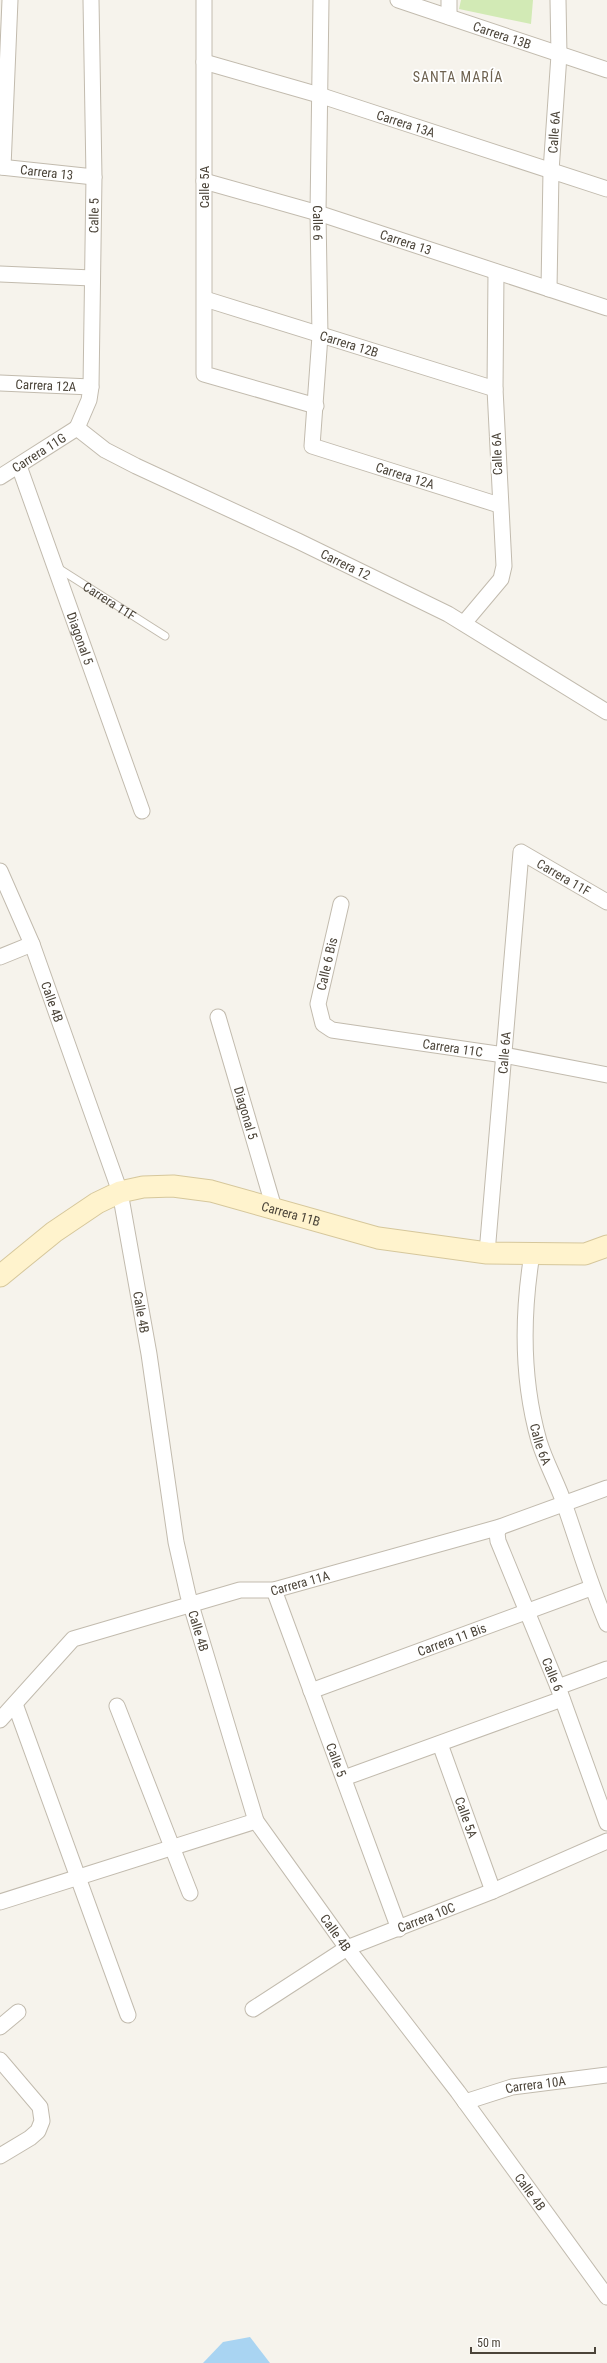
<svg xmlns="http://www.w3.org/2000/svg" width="607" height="2363" viewBox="0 0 607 2363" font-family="'Roboto Condensed',sans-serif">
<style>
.green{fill:#d2eab5}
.water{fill:#a9d4f2}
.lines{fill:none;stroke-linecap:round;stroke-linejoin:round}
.lane-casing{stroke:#c2bbae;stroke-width:9}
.street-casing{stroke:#c2bbae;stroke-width:17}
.secondary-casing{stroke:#d6c79b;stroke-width:23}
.lane{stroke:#fff;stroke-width:7}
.street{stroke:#fff;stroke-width:15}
.secondary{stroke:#fff3cd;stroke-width:21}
.labels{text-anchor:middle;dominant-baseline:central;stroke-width:3.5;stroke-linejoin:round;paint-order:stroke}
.street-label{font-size:13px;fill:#4b4439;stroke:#fff}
.neighbourhood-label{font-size:14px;letter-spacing:1px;fill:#6e6250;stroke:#fff}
</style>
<rect width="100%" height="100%" fill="#f6f3ec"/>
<path class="green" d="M461,0H533L531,24L459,9Z"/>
<path class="water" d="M250,2337L270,2363H203L223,2342Z"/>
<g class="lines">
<defs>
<g id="lane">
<path id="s1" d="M58,568L165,636"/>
</g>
<g id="street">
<path d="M204,0V374L316,406"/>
<path id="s2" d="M321,0L318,213L320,336L312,446L499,505"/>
<path id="s3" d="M398,0L607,70"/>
<path d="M449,17V0"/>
<path id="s4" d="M204,62L319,95L607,189"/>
<path id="s5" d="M0,167L94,177"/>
<path d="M3,167L10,0"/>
<path id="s6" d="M204,181L318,213L607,308"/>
<path d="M0,274L92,278"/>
<path id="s7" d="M549,289L551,171L559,55L558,0"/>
<path id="s8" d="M205,299L495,389"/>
<path id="s9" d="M0,383L91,387"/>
<path id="s10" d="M77,428L105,450L136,466L298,541L448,614L607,712"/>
<path id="s11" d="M77,428L89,400L91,387L94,177L91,0"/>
<path id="s12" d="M19,466L142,811"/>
<path id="s13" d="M0,477L77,428"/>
<path d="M464,623L501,579L504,566L495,389L496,272"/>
<path id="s14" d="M0,871L32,944L120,1192L149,1354L176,1542L188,1595L256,1821L347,1948L458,2092L607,2297"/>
<path id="s15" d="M341,904L318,1004L323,1024L332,1030L504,1055L607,1075"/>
<path d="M0,957L32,944"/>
<path id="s16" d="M218,1017L274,1208"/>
<path id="s17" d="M487,1253L521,852L607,902"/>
<path id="s18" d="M532,1254C522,1316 522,1381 539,1441C546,1464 558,1484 565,1506C579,1546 590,1585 607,1624"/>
<path id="s19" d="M500,1527L497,1533L498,1541L558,1687L607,1823"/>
<path id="s20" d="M274,1590L399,1929"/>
<path d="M558,1687L607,1669"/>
<path id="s21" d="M311,1691L591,1588"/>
<path d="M15,1704L128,2015"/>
<path d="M117,1706L190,1893"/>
<path id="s22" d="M0,1720L73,1639L240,1590H274L500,1527L607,1488"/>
<path id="s23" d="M440,1744L493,1891"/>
<path d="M344,1778L562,1699"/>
<path d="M0,1902L256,1821"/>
<path id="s24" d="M253,2009L347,1948L493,1891L607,1841"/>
<path d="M0,2027L18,2012"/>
<path d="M0,2060L40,2107L42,2121L38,2131L30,2138L0,2156"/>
<path id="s25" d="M465,2102L512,2087L607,2075"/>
</g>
<g id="secondary">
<path id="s26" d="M0,1276L54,1232L97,1203L120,1192L143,1187L173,1186L211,1191L378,1238L487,1253L585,1254L607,1246"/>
</g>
</defs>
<use href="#lane" class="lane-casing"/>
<use href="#street" class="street-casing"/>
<use href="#secondary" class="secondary-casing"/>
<use href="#lane" class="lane"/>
<use href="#street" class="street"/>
<use href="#secondary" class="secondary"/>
</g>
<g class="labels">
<g class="street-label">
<text stroke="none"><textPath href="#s3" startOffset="110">Carrera 13B</textPath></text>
<text stroke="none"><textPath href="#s4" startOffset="211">Carrera 13A</textPath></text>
<text stroke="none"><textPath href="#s7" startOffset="157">Calle 6A</textPath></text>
<text stroke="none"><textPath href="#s5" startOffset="47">Carrera 13</textPath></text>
<text transform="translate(204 187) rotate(-90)">Calle 5A</text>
<text stroke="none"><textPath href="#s11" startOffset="215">Calle 5</textPath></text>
<text stroke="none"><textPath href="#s2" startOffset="223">Calle 6</textPath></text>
<text stroke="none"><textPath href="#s6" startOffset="211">Carrera 13</textPath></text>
<text stroke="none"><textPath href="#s8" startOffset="151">Carrera 12B</textPath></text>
<text stroke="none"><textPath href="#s9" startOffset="46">Carrera 12A</textPath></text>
<text stroke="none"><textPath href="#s13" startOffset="46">Carrera 11G</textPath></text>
<text transform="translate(497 454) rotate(-92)">Calle 6A</text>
<text stroke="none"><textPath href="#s2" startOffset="544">Carrera 12A</textPath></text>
<text stroke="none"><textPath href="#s10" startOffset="302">Carrera 12</textPath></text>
<text stroke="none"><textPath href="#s1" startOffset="61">Carrera 11F</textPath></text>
<text stroke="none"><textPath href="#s12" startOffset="183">Diagonal 5</textPath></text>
<text stroke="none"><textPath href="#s17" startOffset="452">Carrera 11F</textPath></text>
<text transform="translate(327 964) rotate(-77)">Calle 6 Bis</text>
<text stroke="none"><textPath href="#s14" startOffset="141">Calle 4B</textPath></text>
<text stroke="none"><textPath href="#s15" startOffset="256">Carrera 11C</textPath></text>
<text stroke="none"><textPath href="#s17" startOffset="201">Calle 6A</textPath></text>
<text stroke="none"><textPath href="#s16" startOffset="100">Diagonal 5</textPath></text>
<text stroke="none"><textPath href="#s26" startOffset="322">Carrera 11B</textPath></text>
<text stroke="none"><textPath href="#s14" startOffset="465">Calle 4B</textPath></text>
<text stroke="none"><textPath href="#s18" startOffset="192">Calle 6A</textPath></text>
<text stroke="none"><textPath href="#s22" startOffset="344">Carrera 11A</textPath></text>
<text stroke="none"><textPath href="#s14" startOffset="789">Calle 4B</textPath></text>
<text stroke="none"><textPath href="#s21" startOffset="150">Carrera 11 Bis</textPath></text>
<text stroke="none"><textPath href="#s19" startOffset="159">Calle 6</textPath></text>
<text stroke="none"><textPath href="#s20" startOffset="181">Calle 5</textPath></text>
<text stroke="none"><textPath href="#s23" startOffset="78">Calle 5A</textPath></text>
<text stroke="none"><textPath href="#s24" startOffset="197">Carrera 10C</textPath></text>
<text stroke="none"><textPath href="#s14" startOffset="1125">Calle 4B</textPath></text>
<text stroke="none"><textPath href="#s25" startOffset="73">Carrera 10A</textPath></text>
<text stroke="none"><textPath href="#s14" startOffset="1449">Calle 4B</textPath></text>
</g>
<g class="neighbourhood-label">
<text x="458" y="77">SANTA MARÍA</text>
</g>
</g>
<path d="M471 2347v6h124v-6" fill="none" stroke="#4b4439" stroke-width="2"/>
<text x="477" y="2347" font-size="12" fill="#4b4439" stroke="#ffffff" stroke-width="3" paint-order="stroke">50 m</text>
</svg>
